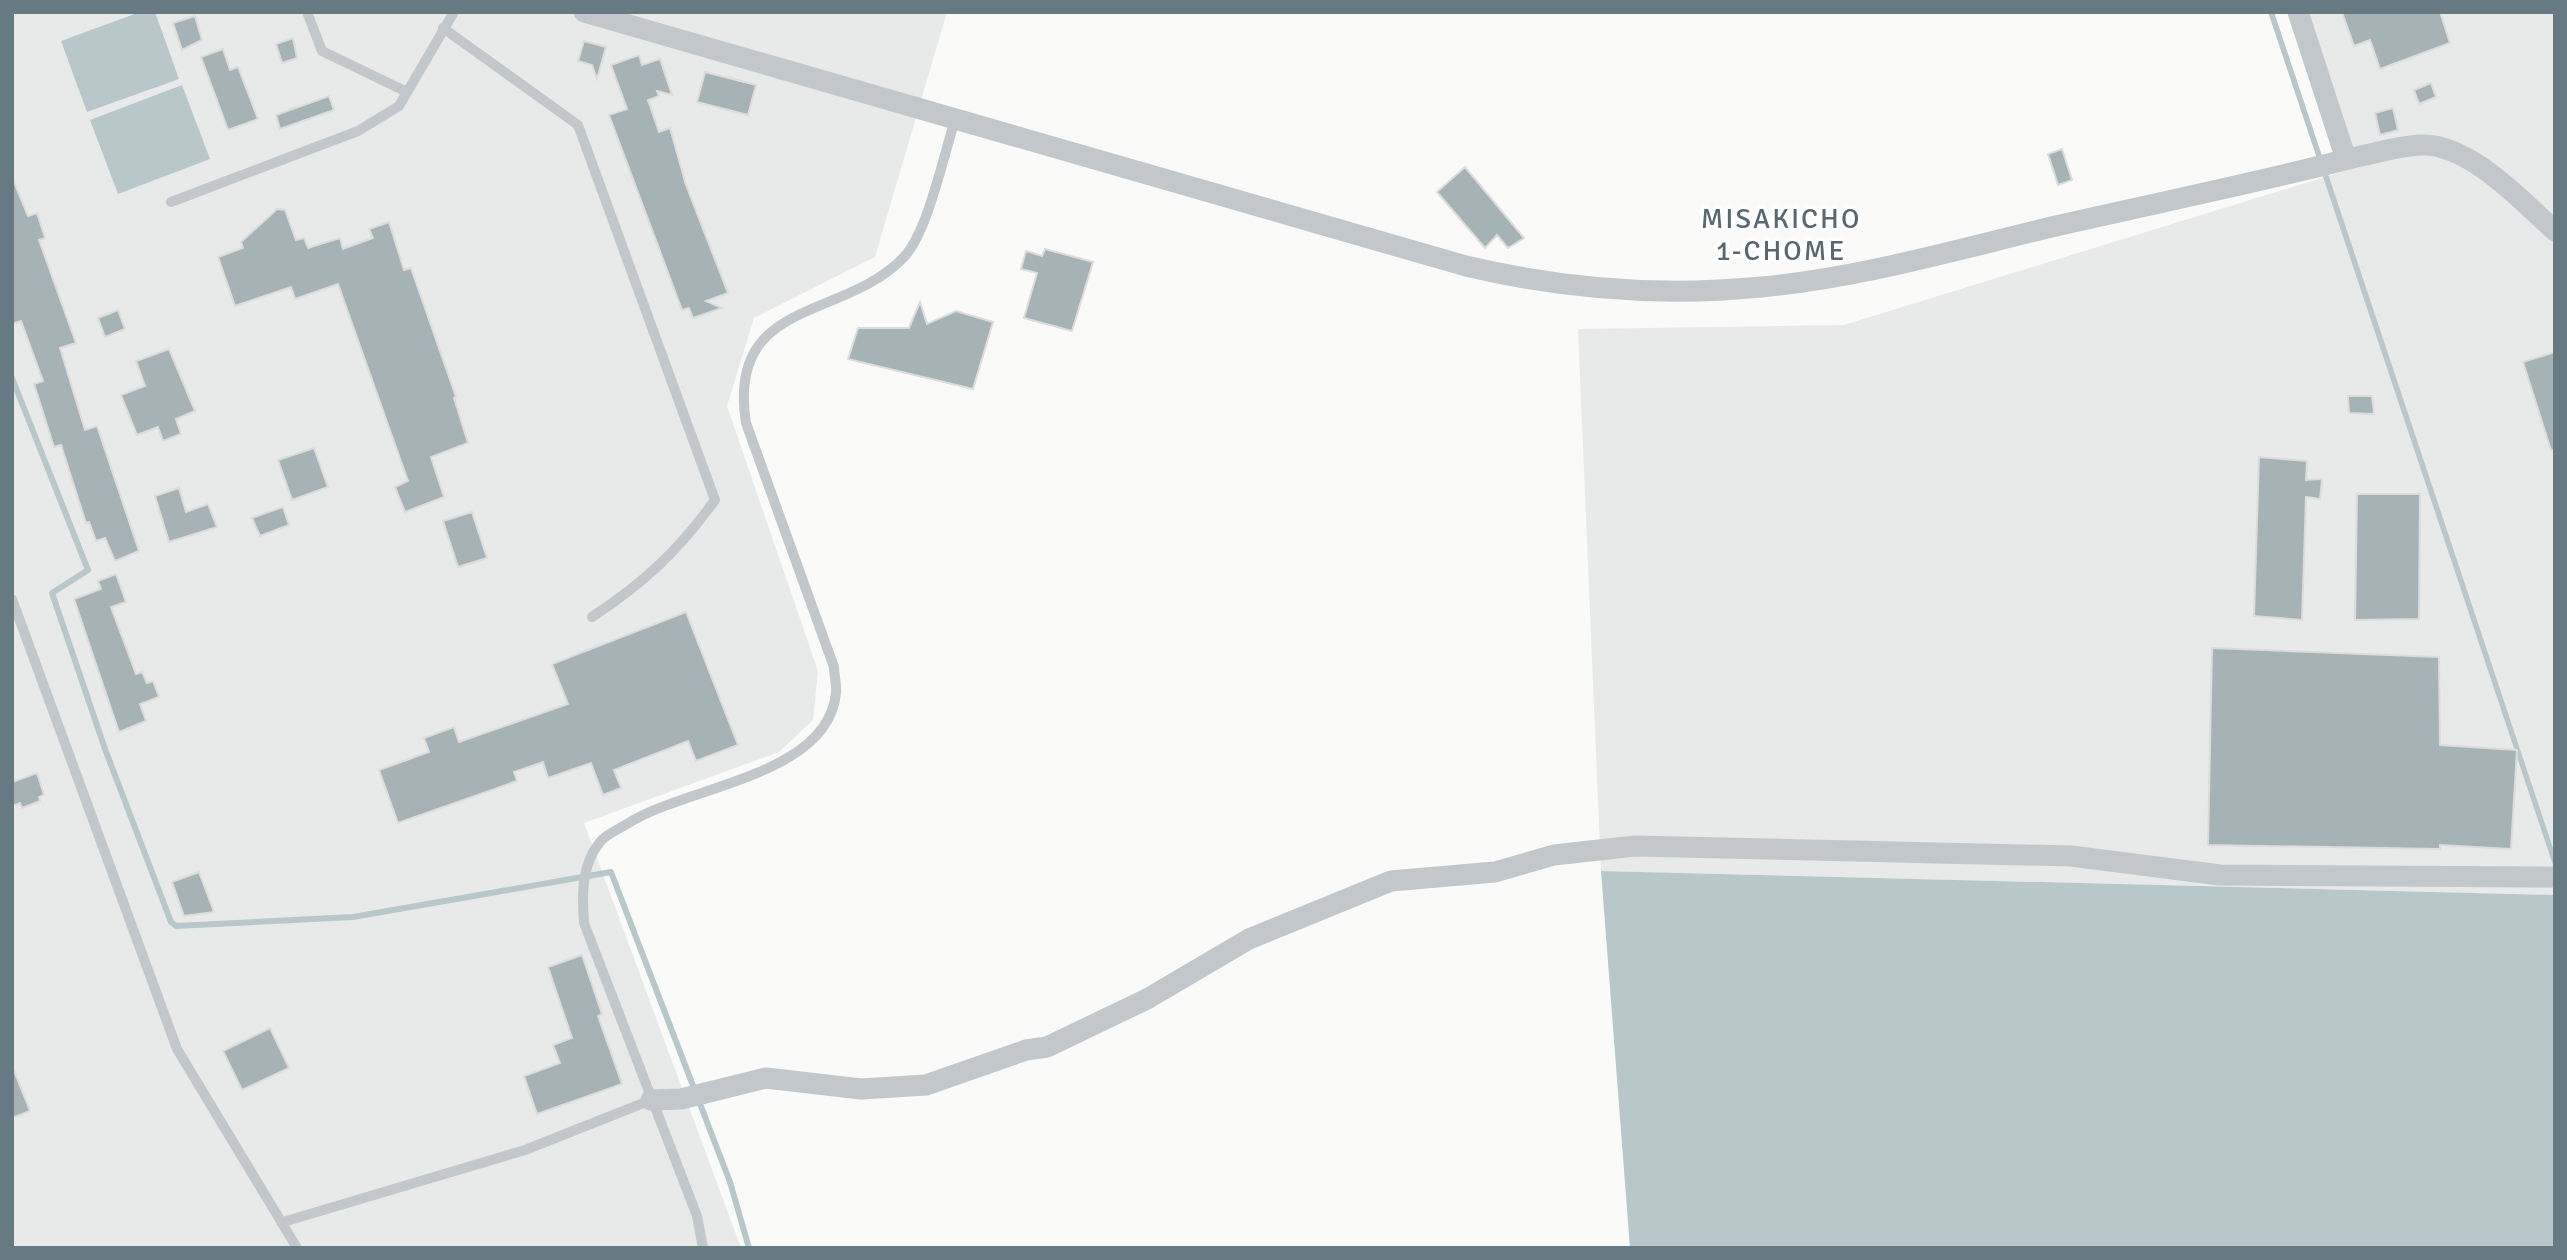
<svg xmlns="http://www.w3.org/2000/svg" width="2567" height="1260" viewBox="0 0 2567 1260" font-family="Signika,sans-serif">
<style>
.built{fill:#e8eae9}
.water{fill:#b8c7c9}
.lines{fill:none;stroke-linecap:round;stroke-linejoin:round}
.stream{stroke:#b8c7c9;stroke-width:6}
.building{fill:#a5b2b6;stroke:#dcdcda;stroke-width:2}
.service{stroke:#c1c7ca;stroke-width:10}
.minor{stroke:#c1c7ca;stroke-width:21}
.labels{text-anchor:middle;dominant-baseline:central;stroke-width:7;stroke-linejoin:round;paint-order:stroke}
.neighbourhood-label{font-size:28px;letter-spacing:2px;fill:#57686e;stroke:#fff}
</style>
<rect width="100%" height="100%" fill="#fafaf8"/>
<path class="built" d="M12,12H947L875,257L754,318L727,406L818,671L813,720L779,752L584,823L741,1248H12Z
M2304,12H2555V895L1601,871L1578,329L1844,325L2354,168Z"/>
<path class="water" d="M140,12H155L179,79L87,112L61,41Z
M2268,12H2274L2555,854V871Z
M182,85L210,159L118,194L90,120Z
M1601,871L2555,895V1248H1630Z"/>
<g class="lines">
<path class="stream" d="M12,378L88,570L52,593L105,749L171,922L176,926L353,917L611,872L730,1182L749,1248"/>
</g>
<path class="building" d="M2342,12H2440L2450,43L2380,69L2370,40L2354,46Z
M195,16L202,40L182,50L173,23Z
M293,38L297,58L282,63L276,44Z
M584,41L606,47L597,79L592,65L578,61Z
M223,49L230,70L238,67L258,119L228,130L201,57Z
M639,55L642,65L660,59L672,95L657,91L659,96L648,100L659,132L670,128L686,185L728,293L706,301L722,308L693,318L689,308L682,310L609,115L627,109L611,65Z
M705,72L756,85L748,115L697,102Z
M2431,83L2436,97L2419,104L2414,90Z
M329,96L334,110L280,129L276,115Z
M2393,108L2398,130L2380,135L2375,113Z
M2062,149L2072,180L2058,185L2048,154Z
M1465,167L1524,238L1508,248L1497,235L1485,248L1437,192Z
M12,177L28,216L37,213L45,238L39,240L76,343L60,348L85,430L97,426L139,551L115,561L105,538L96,541L89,522L86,523L61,445L54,447L34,384L43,381L21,321L12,324Z
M277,209L285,210L296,240L304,238L308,248L340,238L343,249L373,238L369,229L389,222L404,270L411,268L456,397L454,398L468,443L431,457L444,497L405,512L395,487L408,481L338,284L295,299L291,287L235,306L218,257L243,248L241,242Z
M1045,249L1093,262L1072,331L1024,318L1037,273L1021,269L1026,251L1042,256Z
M920,302L927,324L956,311L993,322L973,389L848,359L858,328H909Z
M118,310L125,329L105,337L98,318Z
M169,349L195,411L176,419L181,434L163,441L158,427L137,435L121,395L145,386L136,361Z
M2555,352V450H2551L2523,362Z
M2348,396H2372L2374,414L2349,413Z
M314,448L328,487L292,500L278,460Z
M2259,457L2307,461L2306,480L2322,479L2320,499L2306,497L2302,620L2254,616Z
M179,488L186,512L208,504L217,527L169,542L155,496Z
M2357,494H2420L2419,619L2355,620Z
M283,507L289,525L260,536L252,518Z
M472,512L487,558L458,567L443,521Z
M116,574L126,602L111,607L136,674L142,672L147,683L153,681L159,697L140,704L146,721L119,732L74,599L101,589L98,581Z
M686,612L738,745L696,761L688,741L614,770L621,788L603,795L591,763L548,778L543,762L514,772L517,781L398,823L379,770L429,752L424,738L454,727L459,742L568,704L552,664Z
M2212,648L2439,657L2440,745L2517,750L2511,849L2440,845V849L2208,845Z
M37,773L44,795L39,797L40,801L22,808L20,803L12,806V782Z
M199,872L214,912L184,916L172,882Z
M582,955L602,1014L598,1016L622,1084L537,1114L524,1076L560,1063L553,1045L572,1038L548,967Z
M270,1028L289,1068L242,1090L223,1051Z
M13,1068L30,1111L12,1118V1069Z"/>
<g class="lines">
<path class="service" d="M307,12L322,51L407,92
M443,28L578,125L715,500C678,551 645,582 592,617
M171,202L358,131L399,106L454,12
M12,599L177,1049L297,1248
M283,1222L525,1150L651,1100
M703,1248L697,1216L584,923C582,895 581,865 600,842C606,834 619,829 627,824C685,786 828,777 836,693C837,685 834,675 834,667L746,423C726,297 844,321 904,257C928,232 944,153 956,117"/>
<path class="minor" d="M584,12L1466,266C1563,289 1661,297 1761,287C1860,278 1959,249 2056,226C2156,203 2257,183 2356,157C2377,153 2399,146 2420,145C2468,142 2522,201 2555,231
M2298,12L2346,159
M651,1100L681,1099L766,1078L861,1089L926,1085L1026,1050L1047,1047L1147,999L1249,939L1391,881L1495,872L1554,855L1635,846L2071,856L2220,875L2555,877"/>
</g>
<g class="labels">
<g class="neighbourhood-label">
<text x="1781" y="219">MISAKICHO<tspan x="1781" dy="32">1-CHOME</tspan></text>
</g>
</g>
<rect width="2567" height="1260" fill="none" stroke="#657a83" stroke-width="28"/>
</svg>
